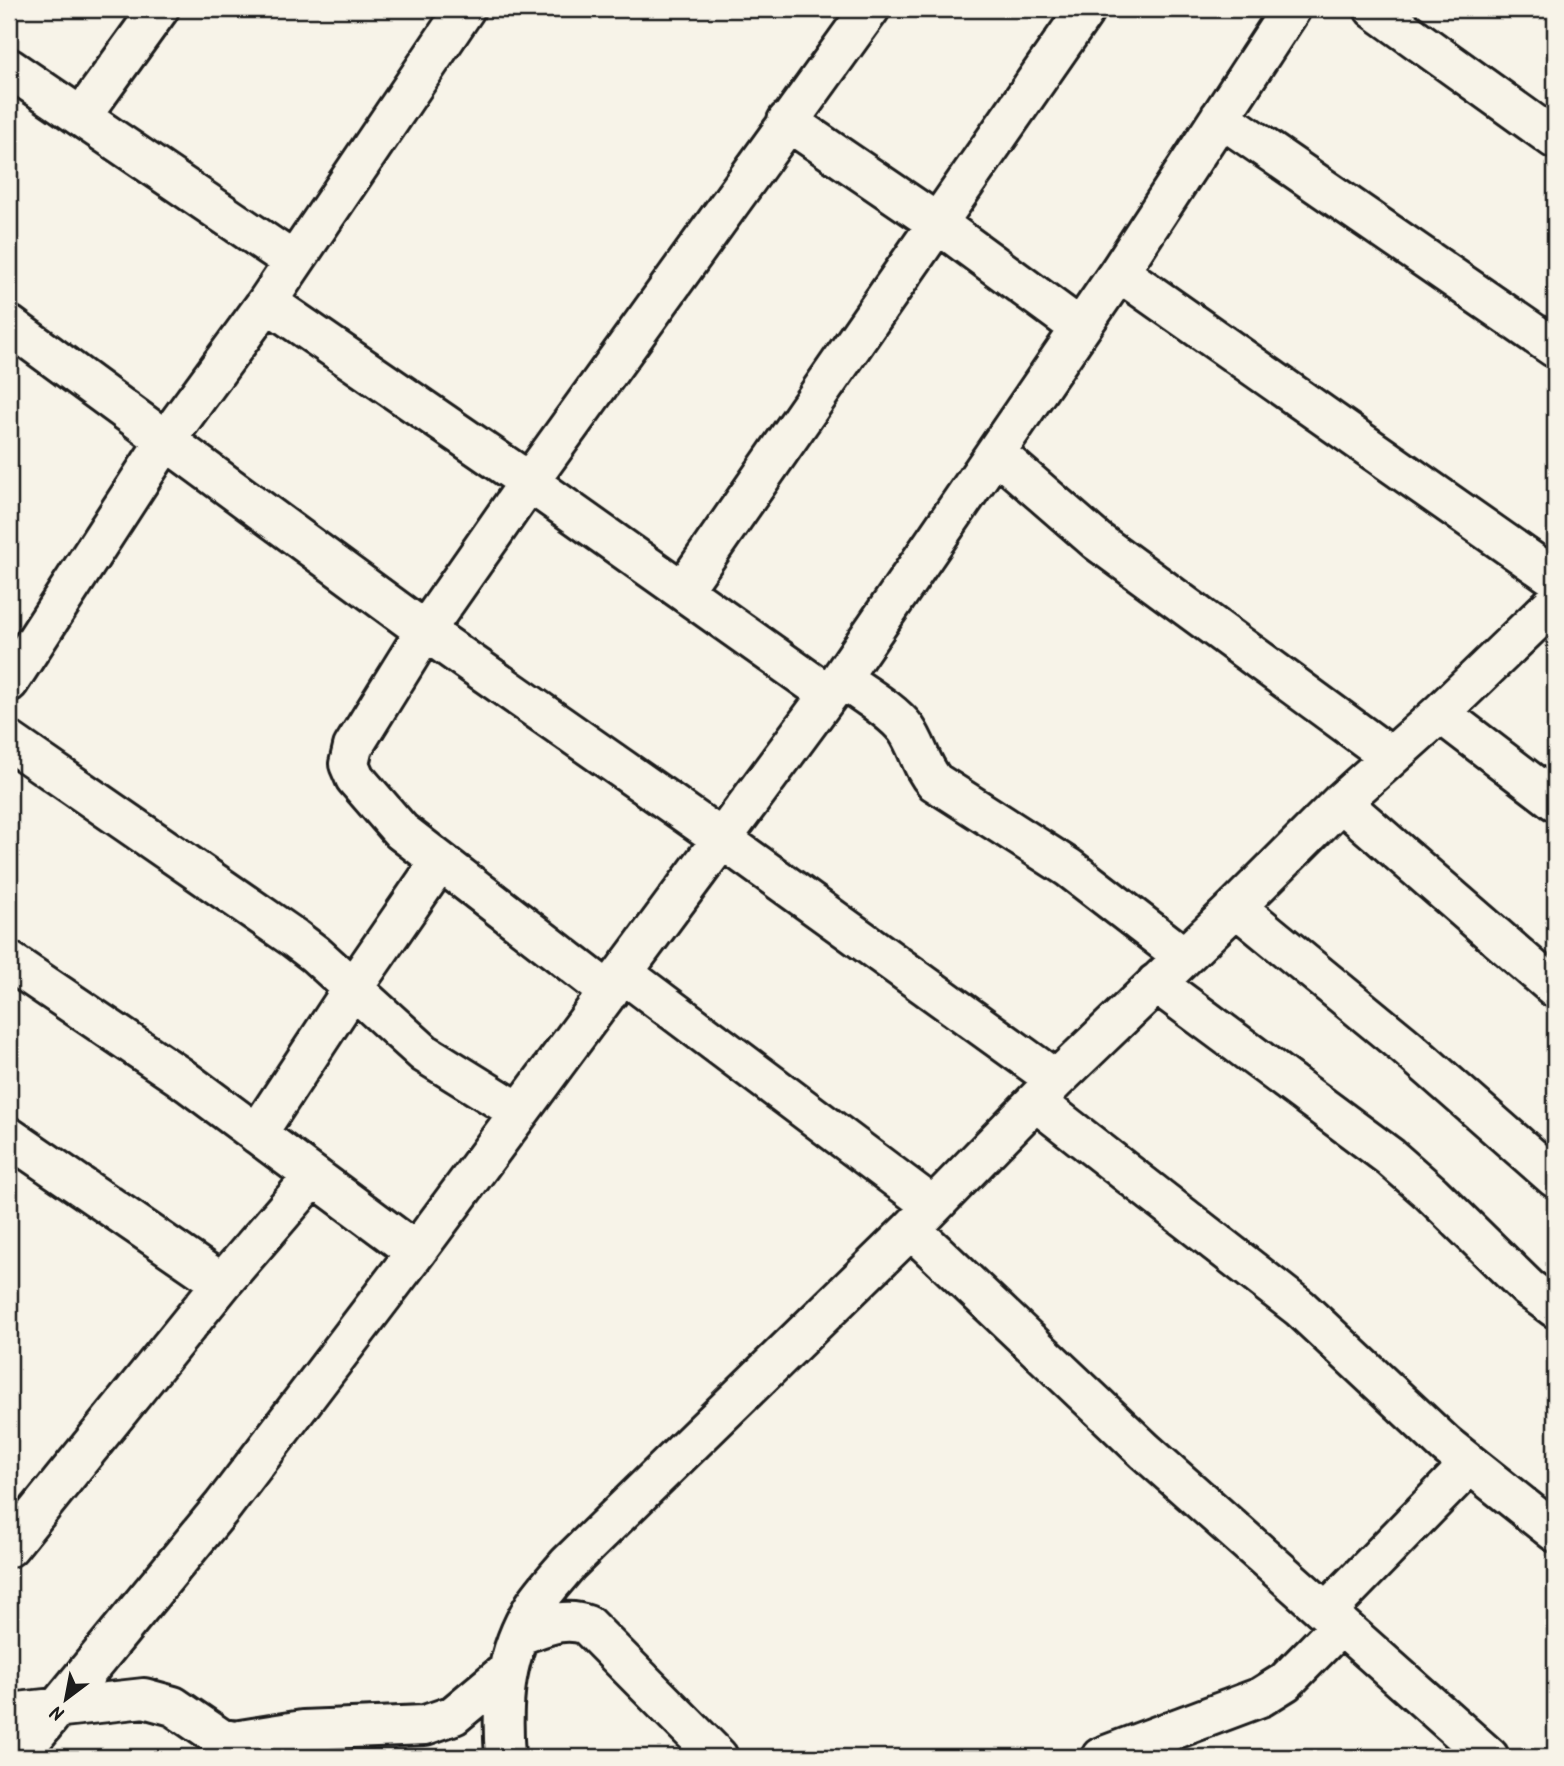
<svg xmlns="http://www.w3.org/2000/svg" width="1564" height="1766" viewBox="0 0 1564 1766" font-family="Kalam,sans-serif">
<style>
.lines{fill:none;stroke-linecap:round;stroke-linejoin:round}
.minor-casing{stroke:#1c1c1c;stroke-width:44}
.minor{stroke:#f7f3e8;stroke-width:38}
</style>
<rect width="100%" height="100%" fill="#f7f3e8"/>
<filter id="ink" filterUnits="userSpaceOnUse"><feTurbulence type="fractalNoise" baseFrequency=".0143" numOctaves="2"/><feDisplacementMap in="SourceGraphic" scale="14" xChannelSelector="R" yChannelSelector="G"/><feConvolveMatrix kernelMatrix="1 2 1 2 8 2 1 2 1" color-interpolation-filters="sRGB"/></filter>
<g filter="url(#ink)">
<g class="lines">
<defs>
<path id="minor" d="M1374,9L1555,139
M9,68L294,262
M81,117L159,9
M1220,117L1555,348
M787,121L937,223L1080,328
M1119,272L1555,578
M267,302L529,482L828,694
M9,325L425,631L722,839L1056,1080
M996,453L1097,541L1390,756
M683,590L1086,9
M841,678C860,692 892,710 906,729C918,746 921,767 935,782L1069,868L1183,956
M9,682L166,440L267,302L465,9
M1440,713L1555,801
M9,741L294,938L315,954L424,1053L519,1112
M1341,802L1555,988
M1236,907L1405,1046L1555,1178
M9,961L179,1076L416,1252
M623,973L933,1206
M1156,983L1390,1157L1431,1193L1528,1288L1555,1308
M609,992L401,831L355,778L349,764L353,747L425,631L529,482L870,9
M1036,1102L1300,1308L1446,1445L1555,1532
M257,1134L353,988L439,863
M9,1137L222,1283
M911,1229L1145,1451L1489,1757
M9,1547L222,1283L314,1176
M1326,1612L1469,1465
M520,1635C543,1627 563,1616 587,1625L718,1757
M9,1713L144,1698L173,1706L220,1738L234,1741L303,1730L425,1725L454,1715L508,1670
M17,1757L223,1506L416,1252L841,678L1119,272L1291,9
M505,1757C501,1702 504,1654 534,1606C544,1591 557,1577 568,1564L911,1229L1056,1080L1236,907L1341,802L1440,713L1555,602
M1101,1757L1261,1697L1285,1682L1341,1625"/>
</defs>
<use href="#minor" class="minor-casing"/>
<use href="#minor" class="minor"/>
</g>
</g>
<rect width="1564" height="1766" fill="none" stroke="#f7f3e8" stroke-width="35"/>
<rect x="18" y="18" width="1529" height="1731" fill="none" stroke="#1c1c1c" stroke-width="2.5" filter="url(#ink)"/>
<g transform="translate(66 1699) rotate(212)" stroke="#f7f3e8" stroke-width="5" paint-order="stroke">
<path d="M0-5L12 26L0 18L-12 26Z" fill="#1c1c1c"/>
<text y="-10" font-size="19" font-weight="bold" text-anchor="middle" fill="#1c1c1c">N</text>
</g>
</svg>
